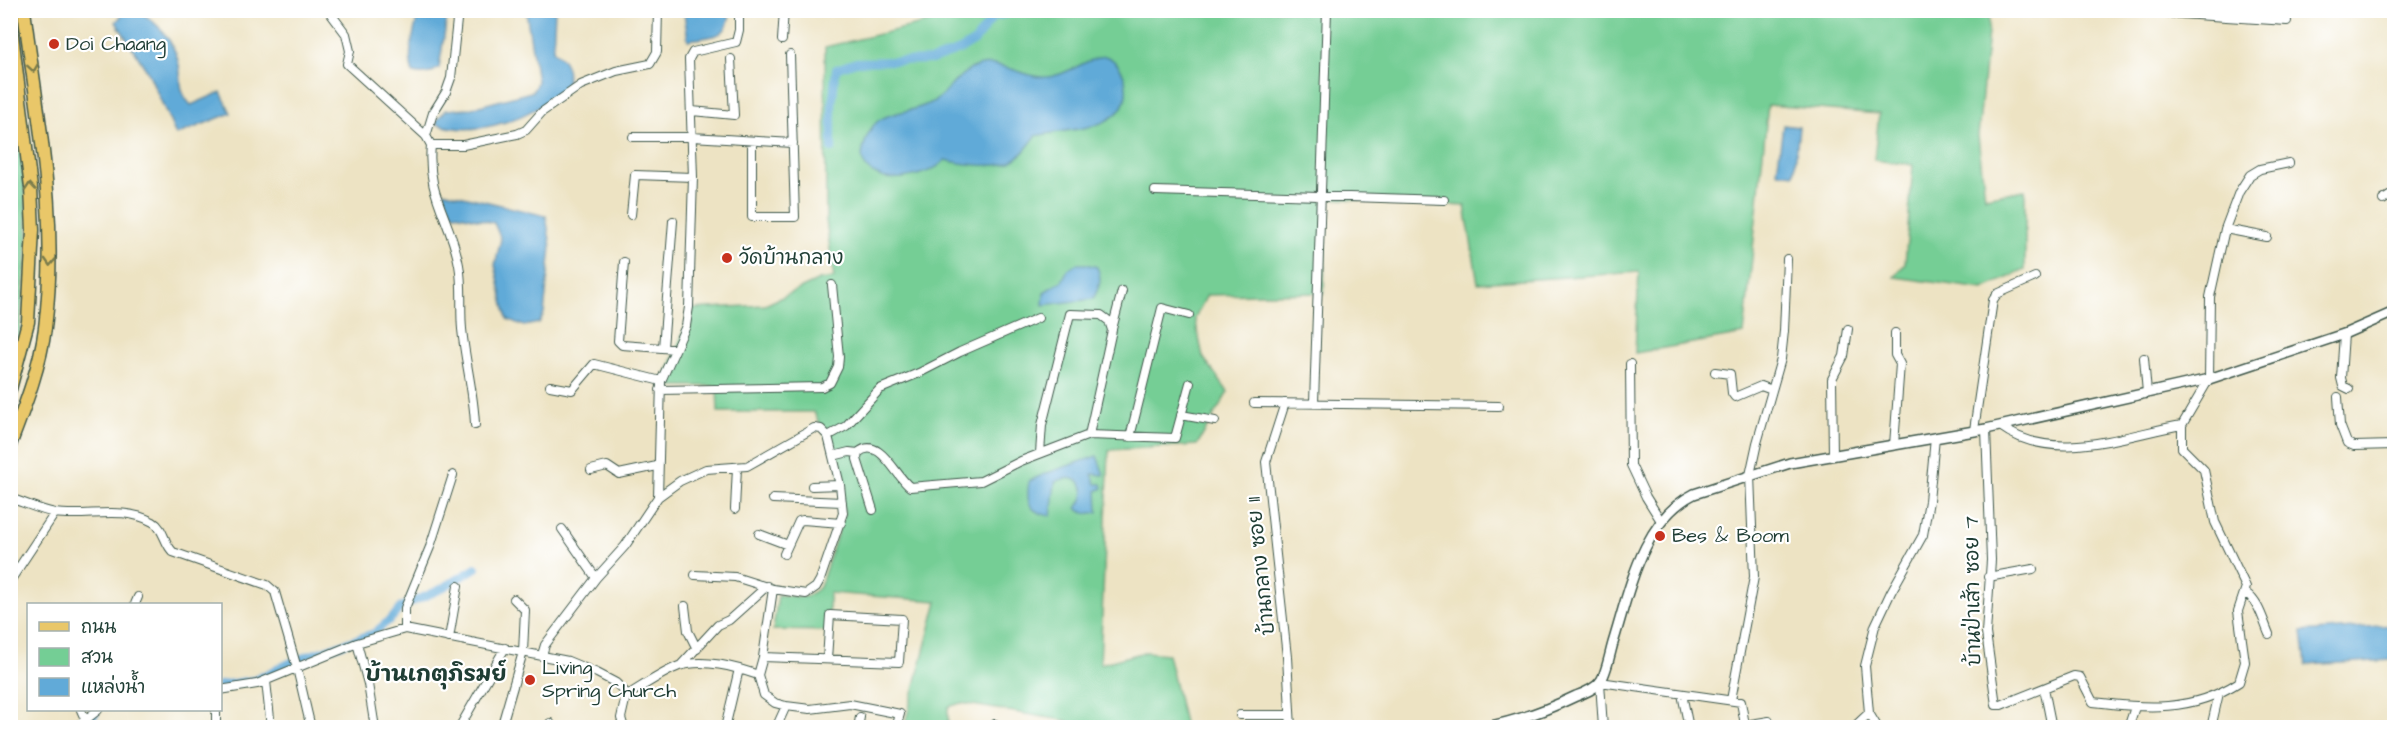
<svg xmlns="http://www.w3.org/2000/svg" width="2405" height="738" viewBox="0 0 2405 738" font-family="'Architects Daughter','Playpen Sans Thai',sans-serif">
<style>
.green{fill:#74ce95;stroke:#4a8664;stroke-width:1.5}
.water{fill:#61aad8;stroke:#407486;stroke-width:1.5}
.lines{fill:none;stroke-linecap:round;stroke-linejoin:round}
.canal{stroke:#61aad8;stroke-width:8}
.minor-casing{stroke:#3e5649;stroke-width:10}
.tertiary-casing{stroke:#3e5649;stroke-width:12}
.primary-casing{stroke:#3e5649;stroke-width:15}
.minor{stroke:#fff;stroke-width:8}
.tertiary{stroke:#fff;stroke-width:9}
.primary{stroke:#e9c769;stroke-width:12}
.oneway{stroke:#7a7b4c}
.poi-dot{fill:#c8321e;stroke:#fff;stroke-width:2}
.labels{text-anchor:middle;dominant-baseline:central;stroke-width:4.5;stroke-linejoin:round;paint-order:stroke}
.poi-label{font-size:20px;fill:#1f3d34;stroke:#fff;text-anchor:start}
.street-label{font-size:20px;fill:#1f3d34;stroke:#fff}
.quarter-label{font-size:22px;font-weight:bold;fill:#1f3d34;stroke:#fff}
</style>
<rect width="100%" height="100%" fill="#fff"/>
<filter id="ink" filterUnits="userSpaceOnUse"><feTurbulence type="fractalNoise" baseFrequency=".0167" numOctaves="2"/><feDisplacementMap in="SourceGraphic" scale="12" xChannelSelector="R" yChannelSelector="G"/><feConvolveMatrix kernelMatrix="1 2 1 2 8 2 1 2 1" color-interpolation-filters="sRGB"/></filter>
<filter id="wash" filterUnits="userSpaceOnUse"><feTurbulence type="fractalNoise" baseFrequency=".008" numOctaves="4" result="noise"/><feDisplacementMap in="SourceGraphic" scale="24" xChannelSelector="R" yChannelSelector="G"/><feGaussianBlur stdDeviation="1.35" result="paint"/><feColorMatrix in="noise" values="0 0 0 0 0 0 0 0 0 0 0 0 0 0 0 0 0 1.4 0 .05"/><feComposite in="paint" operator="in"/></filter>
<g filter="url(#wash)">
<rect width="100%" height="100%" fill="#ede3c3"/>
<path class="green" d="M980,10L1990,11L1978,136L1985,197L2025,190V270L1983,289L1894,277L1905,264L1913,165L1874,160L1879,114L1768,105L1744,334L1635,353L1639,272L1478,283L1465,206L1326,198L1324,293L1207,295L1195,318L1203,357L1228,392L1197,445L1109,450L1100,664L1145,652L1168,654L1185,727H1070L1068,721L961,703L948,707V727H904L937,601L829,593V631L773,630L778,595L806,597L820,587L844,514L838,461L814,412H718L717,386H670L665,379L692,309L765,305L819,280L834,278L826,220L825,47Z
M10,72L25,186L28,238L19,340L10,335Z"/>
<path class="water" d="M136,10C157,21 175,42 179,65C182,82 178,91 191,105L221,92L231,113L176,135L149,74L116,22L123,14Z
M702,10L730,11C729,40 711,36 688,40L684,13Z
M419,11H448L439,68C430,74 424,76 413,73C406,54 415,29 419,11Z
M526,11H555L553,50C567,61 571,71 565,89C532,116 480,139 437,124L436,121L446,110L472,108L531,92L535,88L537,81Z
M1105,56C1117,60 1122,69 1125,80C1136,132 1068,128 1036,136C1029,145 1022,156 1012,161C997,169 961,164 945,160C933,174 893,184 877,175C866,170 860,162 863,150C873,102 904,120 936,100C951,89 959,72 978,66C1000,60 1020,75 1041,77C1063,79 1084,59 1105,56Z
M1783,125L1799,127L1794,174L1777,172Z
M443,191L546,216L551,247L544,313L539,323L524,326L507,319L495,265L501,239L494,223L452,213Z
M1076,264H1086L1097,267C1103,279 1099,288 1093,299L1043,305L1044,292L1062,281L1068,269Z
M1097,456L1104,475L1092,474L1096,484H1102L1103,488L1097,491L1098,512C1089,514 1083,515 1077,508C1093,488 1078,471 1055,482L1051,516C1027,512 1026,502 1029,481L1047,473Z
M2392,625L2393,660L2306,665L2302,632Z"/>
<g class="lines">
<path class="canal" d="M832,149V106L836,69L856,62L932,60L960,50L975,41L993,17L1022,10
M220,685L254,680L293,661L374,633L393,617L401,607L439,590L476,568
M85,728L95,714"/>
</g>
</g>
<g filter="url(#ink)">
<g class="lines">
<defs>
<path id="minor" d="M328,10L346,34L350,51L347,64L426,136L431,145
M2120,10L2287,21
M782,40L784,10
M692,111L734,115L731,59
M426,136L433,113L446,92L451,78L458,10
M633,137H692L793,143
M752,141V217H795L790,55
M431,145H463L517,134L526,130L542,112L581,85L616,71L650,64L657,52L658,10
M431,145C426,196 451,219 459,265C463,286 460,308 462,329C465,361 474,393 475,425
M1155,191L1444,200
M2383,200L2394,193
M631,215L635,175L693,177
M2225,229L2267,237
M624,262L618,341L622,345L675,349
M1112,329L1122,291
M2344,334L2341,378L2343,386L2349,389
M663,348L673,221
M2144,358L2147,393
M1630,364L1631,465L1646,497L1661,521
M1715,372L1730,374L1732,393L1735,397L1761,386L1772,390
M550,386L572,390L594,364L661,381
M660,390L822,387L830,383L838,367L839,357L832,285
M2338,397L2340,425L2347,443L2354,446L2394,445
M1254,403L1499,406
M1285,403L1266,462L1287,657L1291,728
M1314,403L1327,10
M1181,415L1215,421
M2000,426C2053,465 2124,435 2182,425
M1986,429L1991,560L1986,633L1996,705H2001L2074,676L2080,677L2093,702C2146,708 2191,713 2239,682L2245,662L2238,611L2246,587L2215,522L2204,470L2182,448V425L2209,379L2210,297L2225,229L2239,192L2250,175L2260,169L2289,163
M1974,430L1993,300L1997,294L2035,277
M828,436L846,426L880,389L919,373L960,352L1038,318
M1130,437L1162,308L1189,315
M1894,445L1900,364L1895,355V333
M1040,453L1042,425L1070,314L1101,315L1109,321L1112,330L1089,435
M1833,455L1832,379L1844,356L1848,329
M833,456L849,452L858,453
M591,470L607,466L619,474L657,466
M812,486L840,485
M658,497L680,481L706,469L747,466L814,428L821,429L828,436L840,485L843,513L820,580L816,587L806,594L773,589L735,577L695,575
M10,498C25,503 40,510 55,513C87,518 122,505 153,522C164,528 164,544 173,552L267,585L275,592L297,668L311,728
M773,499L842,502
M735,509L737,467
M873,510L857,459L858,453C879,434 896,477 910,487L981,481L1021,461L1089,435L1175,438L1190,383
M562,529L596,578
M759,534L788,545
M784,554L799,521L803,520L841,523
M1988,577L2033,569
M10,581L55,513
M2246,593C2259,602 2263,620 2269,634
M135,604L138,597
M685,606L688,631L697,649
M405,629V608L430,547L453,475
M449,638L458,586
M357,643L368,684L375,728
M542,655L545,645L596,578L625,546L658,497L661,381L686,326L689,307L693,177L689,59L693,52L736,42L739,30V10
M763,657L899,662L902,619L830,615L827,659
M681,665L718,625L729,620L767,586
M758,675L764,695L775,703L786,706L810,709L850,704L900,714L896,728
M758,675L763,657L773,589
M266,681L271,728
M2044,688L2052,728
M220,690L257,684L357,643L405,629L568,661L597,673L616,683L625,692L626,696L621,718L624,728
M1682,694L1689,728
M626,696C643,686 661,673 679,666C704,658 735,667 758,675
M1731,700L1754,577L1750,475L1757,443L1781,359L1784,331L1787,259
M81,710L85,719
M216,710V728
M1240,715H1290
M75,728L98,710
M459,728L505,648
M501,728L523,652L525,610L514,599
M548,728L550,723
M725,728L739,669
M776,728L786,706
M858,728L860,717
M995,728V724
M1603,728L1600,682L1741,702L1745,725L1769,721
M1853,728L1869,713
M1878,728L1869,713L1865,666L1875,626L1891,592L1923,535L1929,501L1935,438
M2128,728L2135,707
M2211,728L2219,693"/>
<path id="tertiary" d="M1480,728C1515,722 1545,711 1576,696C1584,693 1595,689 1600,682C1606,675 1610,653 1613,643C1629,592 1642,520 1694,494L1790,463L1986,429L2209,379L2344,334L2394,312"/>
<path id="primary" d="M10,19L31,188L33,230L28,322L10,389
M10,445C24,408 40,368 45,328C59,216 38,120 24,10"/>
</defs>
<use href="#minor" class="minor-casing"/>
<use href="#tertiary" class="tertiary-casing"/>
<use href="#primary" class="primary-casing"/>
<use href="#minor" class="minor"/>
<use href="#tertiary" class="tertiary"/>
<use href="#primary" class="primary"/>
</g>
<defs><path id="oneway-chevron" d="M-2-3.5L2.5 0L-2 3.5" fill="none" stroke-width="1.6" stroke-linecap="round" stroke-linejoin="round" transform="scale(1.5)"/></defs>
<g class="oneway">
<use href="#oneway-chevron" transform="translate(33 68) rotate(81)"/>
<use href="#oneway-chevron" transform="translate(30 187) rotate(-95)"/>
<use href="#oneway-chevron" transform="translate(50 262) rotate(93)"/>
</g>
</g>
<g class="poi-dot">
<circle cx="54" cy="44" r="6"/>
<circle cx="727" cy="258" r="6"/>
<circle cx="1660" cy="536" r="6"/>
<circle cx="530" cy="680" r="6"/>
</g>
<g class="labels">
<g class="poi-label">
<text x="66" y="44">Doi Chaang</text>
<text x="739" y="258">วัดบ้านกลาง</text>
<text x="1672" y="536">Bes &amp; Boom</text>
<text x="542" y="668">Living<tspan x="542" dy="23">Spring Church</tspan></text>
</g>
<g class="street-label">
<text transform="translate(1261 566) rotate(-96)">บ้านกลาง ซอย 11</text>
<text transform="translate(1973 591) rotate(-91)">บ้านป่าเส้า ซอย 7</text>
</g>
<g class="quarter-label">
<text x="436" y="674">บ้านเกตุภิรมย์</text>
</g>
</g>
<rect width="2405" height="738" fill="none" stroke="#fff" stroke-width="36"/>
<rect x="27" y="603" width="195" height="108" fill="#ffffff" stroke="#a5b1ae" stroke-width="1.5"/>
<rect x="39" y="622" width="30" height="9" fill="#e9c769" stroke="#a5b1ae" stroke-width="1.5"/>
<text x="81" y="633" font-size="18" fill="#1f3d34">ถนน</text>
<rect x="39" y="648" width="30" height="18" fill="#74ce95" stroke="#a5b1ae" stroke-width="1.5"/>
<text x="81" y="663" font-size="18" fill="#1f3d34">สวน</text>
<rect x="39" y="678" width="30" height="18" fill="#61aad8" stroke="#a5b1ae" stroke-width="1.5"/>
<text x="81" y="693" font-size="18" fill="#1f3d34">แหล่งน้ำ</text>
</svg>
